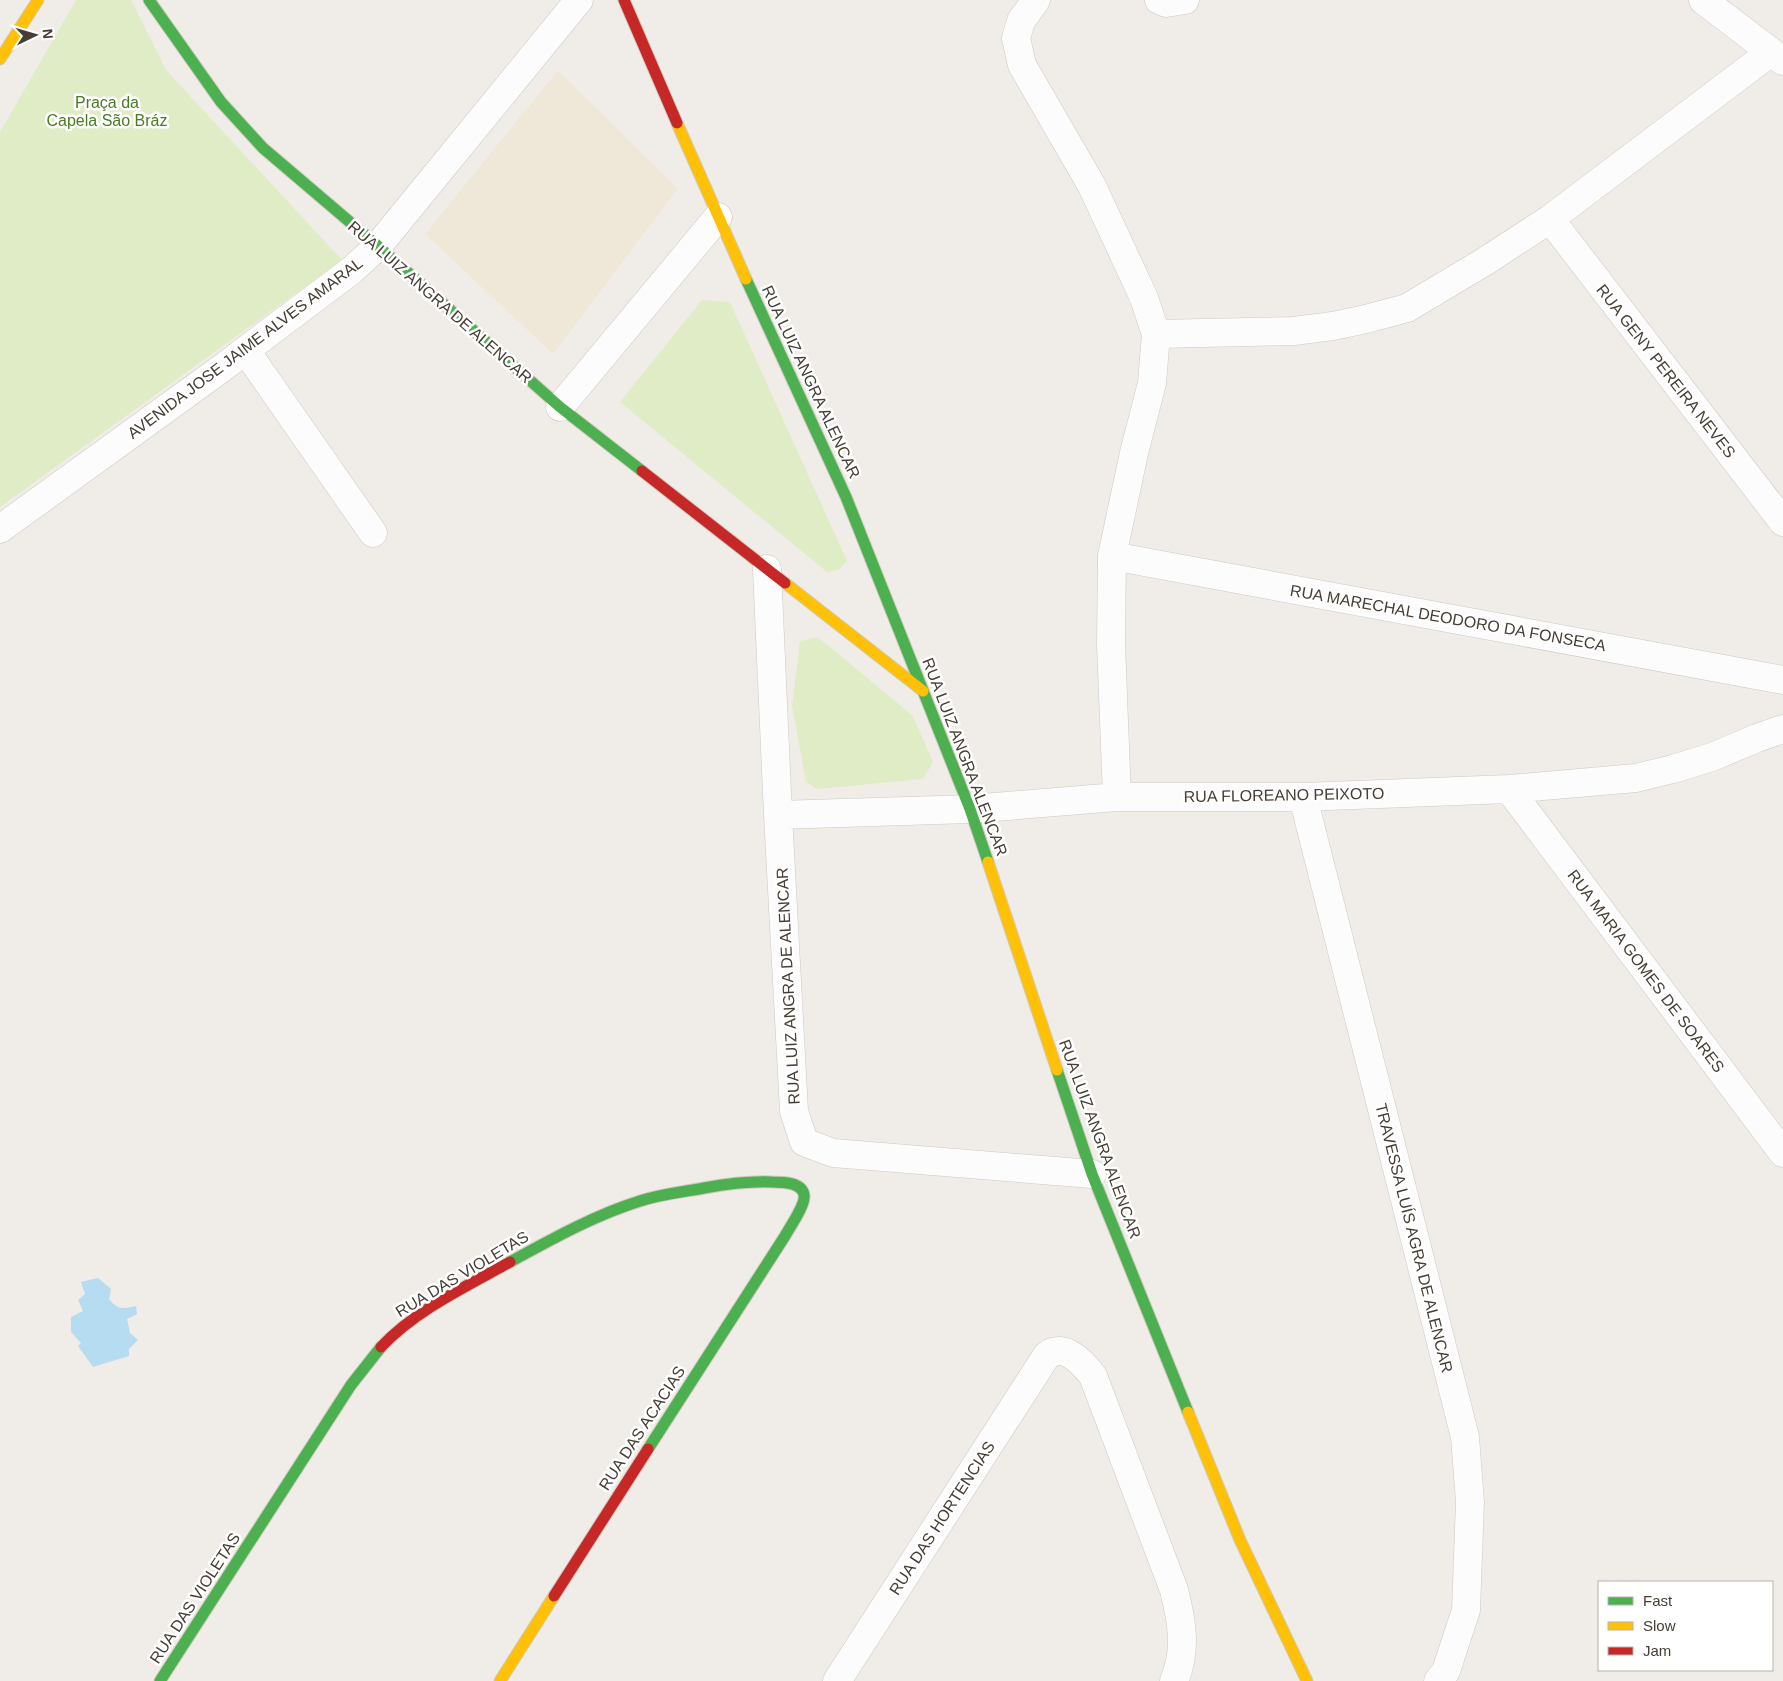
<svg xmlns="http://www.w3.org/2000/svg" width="1783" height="1681" viewBox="0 0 1783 1681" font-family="Arial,sans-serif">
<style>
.education{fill:#efe8d9}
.green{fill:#dfecc6}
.water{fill:#b5dcf1}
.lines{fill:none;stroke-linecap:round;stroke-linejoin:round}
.street-casing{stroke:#ccc9c4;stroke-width:29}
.fast-casing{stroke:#cfcabe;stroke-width:13}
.slow-casing{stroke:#cfcabe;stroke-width:13}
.jam-casing{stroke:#cfcabe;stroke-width:13}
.street{stroke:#fdfcfc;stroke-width:28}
.fast{stroke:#4caf50;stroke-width:11}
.slow{stroke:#ffc107;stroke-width:11}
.jam{stroke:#c62828;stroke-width:11}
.labels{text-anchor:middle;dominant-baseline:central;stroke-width:5;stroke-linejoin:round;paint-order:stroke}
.park-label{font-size:16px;fill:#497b23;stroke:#fff}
.street-label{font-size:16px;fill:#463e34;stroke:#fff}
</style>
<rect width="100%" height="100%" fill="#f0ede8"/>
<path class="education" d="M558,70L678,189L553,354L425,234Z"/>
<path class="green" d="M76,0H131L166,70L342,260L0,507V132Z
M702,300L730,302L847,561L838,570L827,572L620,402Z
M818,637L913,716L933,762L923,779L817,789L806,782L792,705L800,641Z"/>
<path class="water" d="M98,1278L111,1289L109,1299C118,1310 122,1309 136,1306L137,1314L127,1319L130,1333L138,1340L129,1349V1356L93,1367L78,1346L81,1343L71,1332V1317L83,1311L78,1300L85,1294L81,1282Z"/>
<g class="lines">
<defs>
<path id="street" d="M1036,0L1021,21L1016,38L1022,65L1092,186L1144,298L1156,334L1152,383L1134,453L1112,556L1111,644L1117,797
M1159,0L1166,3L1185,0
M1703,0L1783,61
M1550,219L1783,522
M1156,334L1294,331L1333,326L1366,319L1407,308L1484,262L1550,219L1771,52
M246,351L373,533
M560,407L718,217
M0,529L218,371L352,270L378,246L579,0
M1112,556L1783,680
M767,569L778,815L794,1111L804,1142L833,1153L1092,1174
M1509,789L1783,1153
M1303,797L1465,1437L1470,1502L1466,1610L1446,1671L1438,1681
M778,815L970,809L1117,797H1303L1509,789L1636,778L1673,769L1712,757L1757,738L1783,729
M837,1681L1047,1355C1064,1342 1083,1363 1093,1376L1174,1590C1182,1621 1187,1651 1174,1681"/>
<path id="fast" d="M149,0L221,102L263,148L378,246L560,407L642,471
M746,279L846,497L970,809L988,862
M1057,1070L1092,1174L1188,1412
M510,1262C552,1239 595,1215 640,1201C661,1194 683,1192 704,1188C726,1184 749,1181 772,1182C782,1182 802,1182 804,1195C806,1204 790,1227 785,1236L648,1449
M160,1681L351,1385L381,1347"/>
<path id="slow" d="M0,59L38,0
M677,123L746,279
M785,583L923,691
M988,862L1057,1070
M1188,1412L1240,1540L1307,1681
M500,1681L554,1596"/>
<path id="jam" d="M624,0L677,123
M642,471L785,583
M381,1347C416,1310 465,1287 510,1262
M554,1596L648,1449"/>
</defs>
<use href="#street" class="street-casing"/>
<use href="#fast" class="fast-casing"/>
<use href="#slow" class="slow-casing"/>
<use href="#jam" class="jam-casing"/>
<use href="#street" class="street"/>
<use href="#fast" class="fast"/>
<use href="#slow" class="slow"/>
<use href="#jam" class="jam"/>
</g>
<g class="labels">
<g class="park-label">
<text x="107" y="102">Praça da<tspan x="107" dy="18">Capela São Bráz</tspan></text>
</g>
<g class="street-label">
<text transform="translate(440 302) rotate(41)">RUA LUIZ ANGRA DE ALENCAR</text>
<text transform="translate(245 348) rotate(-37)">AVENIDA JOSE JAIME ALVES AMARAL</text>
<text transform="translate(1666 371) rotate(52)">RUA GENY PEREIRA NEVES</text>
<text transform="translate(811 382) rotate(65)">RUA LUIZ ANGRA ALENCAR</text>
<text transform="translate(1448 618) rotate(10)">RUA MARECHAL DEODORO DA FONSECA</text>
<text transform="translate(965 757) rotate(69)">RUA LUIZ ANGRA ALENCAR</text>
<text transform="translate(1284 795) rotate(-1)">RUA FLOREANO PEIXOTO</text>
<text transform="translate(1646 971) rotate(53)">RUA MARIA GOMES DE SOARES</text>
<text transform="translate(788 986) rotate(-93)">RUA LUIZ ANGRA DE ALENCAR</text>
<text transform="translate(1100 1139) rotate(70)">RUA LUIZ ANGRA ALENCAR</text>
<text transform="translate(1414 1238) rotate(76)">TRAVESSA LUÍS AGRA DE ALENCAR</text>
<text transform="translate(462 1274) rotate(-31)">RUA DAS VIOLETAS</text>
<text transform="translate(642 1428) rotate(-57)">RUA DAS ACACIAS</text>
<text transform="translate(942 1518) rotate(-57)">RUA DAS HORTENCIAS</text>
<text transform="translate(195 1598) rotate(-57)">RUA DAS VIOLETAS</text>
</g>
</g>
<rect x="1598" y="1581" width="175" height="90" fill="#ffffff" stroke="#b5b2ae"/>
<rect x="1608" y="1597" width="25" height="8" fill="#4caf50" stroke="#b5b2ae"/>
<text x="1643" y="1606" font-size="15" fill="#463e34">Fast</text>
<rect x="1608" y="1622" width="25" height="8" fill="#ffc107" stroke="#b5b2ae"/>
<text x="1643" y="1631" font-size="15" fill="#463e34">Slow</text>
<rect x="1608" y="1647" width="25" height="8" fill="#c62828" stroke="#b5b2ae"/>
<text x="1643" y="1656" font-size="15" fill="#463e34">Jam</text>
<g transform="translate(35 35) rotate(85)" stroke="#ffffff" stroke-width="4" paint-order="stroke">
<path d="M0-4L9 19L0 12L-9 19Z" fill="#463e34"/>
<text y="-8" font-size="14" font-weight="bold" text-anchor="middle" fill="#463e34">N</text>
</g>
</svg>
